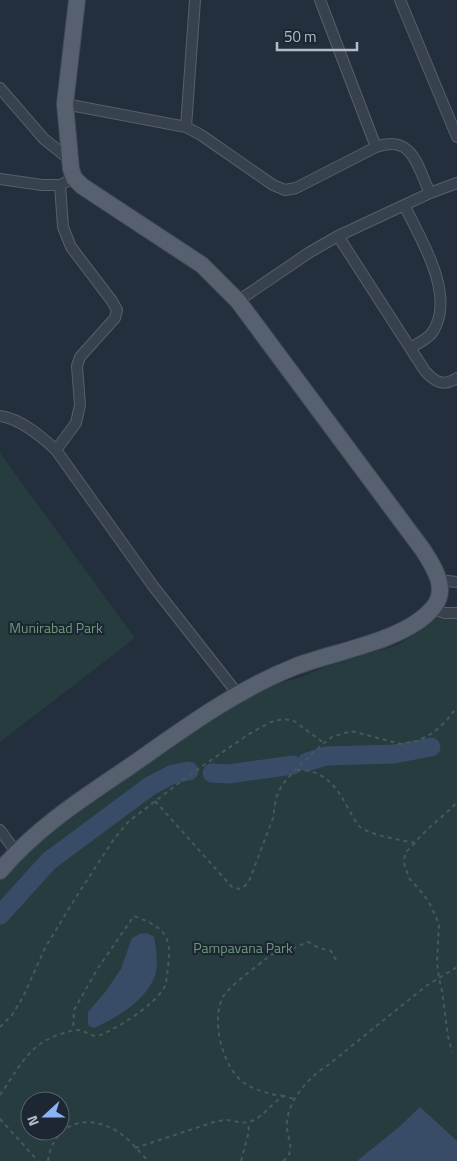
<svg xmlns="http://www.w3.org/2000/svg" width="457" height="1161" viewBox="0 0 457 1161" font-family="'Titillium Web',sans-serif">
<style>
.green{fill:#263c3f;fill-rule:evenodd}
.water{fill:#394c67}
.lines{fill:none;stroke-linecap:round;stroke-linejoin:round}
.river{stroke:#394c67;stroke-width:19}
.minor-casing{stroke:#565f6c;stroke-width:12}
.primary-casing{stroke:#414a57;stroke-width:18}
.path{stroke:#44595c;stroke-width:2;stroke-dasharray:4 4;stroke-linecap:butt}
.minor{stroke:#38414e;stroke-width:10}
.primary{stroke:#56606e;stroke-width:16}
.labels{text-anchor:middle;dominant-baseline:central;stroke-width:4.5;stroke-linejoin:round;paint-order:stroke}
.park-label{font-size:14px;fill:#6b9a76;stroke:#1d2633}
</style>
<rect width="100%" height="100%" fill="#242f3e"/>
<path class="green" d="M0,453L135,638L0,742Z
M445,613H457V1161H0V871L16,852L237,693L299,678L328,666L398,645ZM30,1101H60V1131H30Z"/>
<path class="water" d="M147,933L154,937C156,948 158,961 156,972C149,999 118,1017 94,1028L89,1026L88,1023V1012L106,991L121,969L132,938L140,934Z
M420,1107L457,1141V1161H357L399,1127Z"/>
<g class="lines">
<path class="river" d="M307,762L326,756L394,754L431,747
M212,773L228,774L293,765
M0,915L49,861L150,786L173,774L189,771"/>
<defs>
<path id="minor" d="M320,0L376,147
M400,0L457,137
M0,88L44,139L69,159
M65,104L186,127L201,135L273,185L285,190L296,188L376,147C413,134 417,166 430,193
M186,127L195,0
M0,179L42,185H60L74,178
M404,205C421,239 457,297 432,333C426,340 417,344 410,348
M338,236L425,371C435,382 443,387 457,378
M238,301L310,252L338,236L430,193L457,183
M0,416C21,419 41,436 56,450L153,586L237,693
M56,450L76,423L80,405L77,366L80,357L115,318L117,310L112,301L71,247L63,227L60,185
M439,580L457,582
M432,609L445,613H457
M0,830L16,852"/>
<path id="primary" d="M0,871C36,828 83,798 129,767C182,730 234,691 294,667C334,651 404,642 433,608C449,589 434,567 423,550L238,301L202,265L82,186L74,178L71,169L65,104L77,0"/>
</defs>
<use href="#minor" class="minor-casing"/>
<use href="#primary" class="primary-casing"/>
<path class="path" d="M297,770C324,769 337,787 349,810C353,816 356,825 363,829C375,836 401,840 415,843C427,827 444,817 457,802
M155,801L232,887L239,889L245,886L250,879L273,818L276,798L282,785L295,770L324,743L332,737L351,731L401,744L417,741L433,733L447,720L457,707
M415,843L405,853L404,863L409,878L424,895L431,906L439,924L437,962L439,978L442,991L448,1036L452,1052
M0,1027L12,1015L23,997L45,948L76,897L114,839L128,822L188,776L249,734L271,722L283,719L294,721L324,743
M0,1095C13,1077 24,1054 43,1042C49,1038 71,1029 79,1030C89,1032 91,1039 103,1034C122,1025 153,1006 164,988C167,982 167,973 168,966C173,934 161,926 134,916L98,968L74,1010L73,1030
M284,1096C271,1095 255,1090 244,1083C222,1067 210,1018 224,995C232,984 268,957 280,949L289,950L308,942L319,948L331,951L336,960
M0,1119L38,1161
M135,1148L214,1122C217,1122 222,1120 225,1120C234,1120 240,1124 249,1122C263,1118 271,1103 284,1096L294,1099
M48,1161C52,1128 80,1113 111,1128C125,1134 138,1150 148,1161
M241,1161L249,1131L248,1122
M283,1161C298,1151 285,1136 287,1121C289,1099 310,1076 328,1065L426,986L457,967"/>
<use href="#minor" class="minor"/>
<use href="#primary" class="primary"/>
</g>
<g class="labels">
<g class="park-label">
<text x="56" y="627">Munirabad Park</text>
<text x="243" y="947">Pampavana Park</text>
</g>
</g>
<g transform="translate(45 1116) rotate(249)"><circle r="24" fill="#1d2633" stroke="#59626f"/>
<path d="M0-4L9 19L0 12L-9 19Z" fill="#8ab4f8"/>
<text y="-8" font-size="14" font-weight="bold" text-anchor="middle" fill="#b4bcc9">N</text>
</g>
<path d="M277 42v8h80v-8" fill="none" stroke="#b4bcc9" stroke-width="2.5"/>
<text x="284" y="42" font-size="15" fill="#b4bcc9" stroke="#1d2633" stroke-width="4" paint-order="stroke">50 m</text>
</svg>
